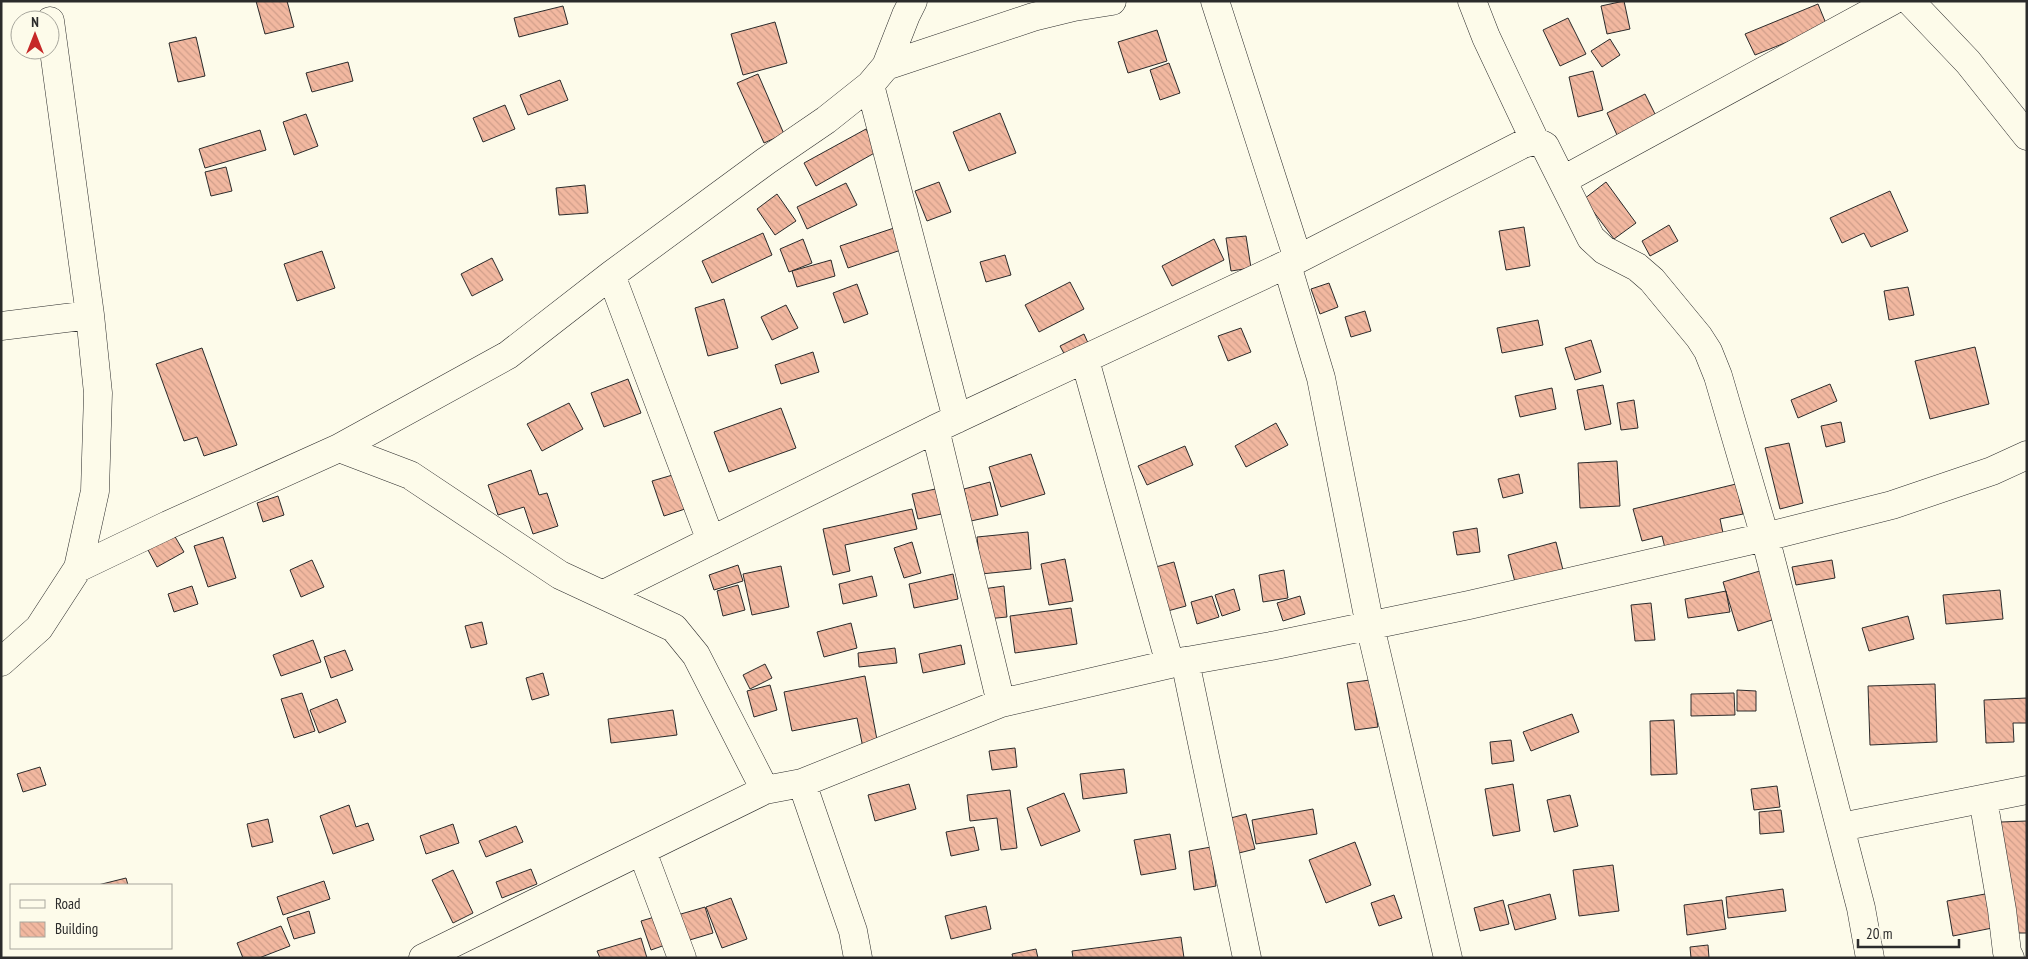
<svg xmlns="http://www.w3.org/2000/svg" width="2028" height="959" viewBox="0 0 2028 959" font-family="'PT Sans Narrow',sans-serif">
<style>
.building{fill:url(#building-back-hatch);stroke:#2b2b2b}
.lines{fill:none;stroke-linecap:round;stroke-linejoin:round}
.minor-casing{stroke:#2b2b2b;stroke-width:29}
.minor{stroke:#fdfbea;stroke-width:28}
</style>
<defs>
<pattern id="building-back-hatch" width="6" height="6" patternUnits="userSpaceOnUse" patternTransform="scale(1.25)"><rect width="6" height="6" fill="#f2b8a0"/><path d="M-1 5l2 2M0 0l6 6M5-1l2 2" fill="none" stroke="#d09e8a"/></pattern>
</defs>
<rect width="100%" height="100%" fill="#fdfbea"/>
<path class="building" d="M256,1H287L294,27L265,34Z
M1624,1L1630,29L1607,34L1601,6Z
M1818,4L1827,26L1755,55L1745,34Z
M563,6L568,24L519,37L514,18Z
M1568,18L1586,54L1560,66L1543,30Z
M775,22L787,63L743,75L731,34Z
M1157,30L1167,61L1128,73L1118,42Z
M196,37L205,76L178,82L169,43Z
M1610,39L1620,55L1602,67L1591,51Z
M348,62L353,81L312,92L306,73Z
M1169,63L1180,93L1160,100L1150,70Z
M1593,71L1603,110L1578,117L1569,77Z
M758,74L784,134L764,143L737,83Z
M560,80L568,100L528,115L520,95Z
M1645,94L1656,116L1617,135L1607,113Z
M505,105L515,129L483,142L473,118Z
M1000,113L1016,153L969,171L953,132Z
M306,114L318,146L294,155L283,122Z
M866,129L878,151L816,186L804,163Z
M260,130L266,150L205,168L199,149Z
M226,167L232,191L211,196L205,172Z
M939,182L951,212L927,221L915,191Z
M1606,182L1636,223L1614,239L1584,199Z
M846,183L857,205L807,229L797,207Z
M585,185L588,213L559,215L556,188Z
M1890,191L1908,231L1871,247L1864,233L1842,243L1830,218Z
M777,194L796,221L775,235L757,209Z
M1669,225L1678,241L1650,256L1642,241Z
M1524,227L1530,266L1506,270L1499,231Z
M894,228L901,250L848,268L840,246Z
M763,233L772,255L712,283L702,261Z
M1246,236L1251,268L1231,271L1226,238Z
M803,239L812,263L789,272L780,249Z
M1214,239L1224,260L1172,286L1162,266Z
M322,251L335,288L297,301L284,264Z
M1005,255L1011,275L986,282L980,262Z
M492,258L503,280L472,296L461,274Z
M831,260L835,276L797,287L792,271Z
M1070,282L1084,309L1039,332L1025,305Z
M1329,283L1338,307L1320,314L1311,289Z
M857,284L868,314L844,323L833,293Z
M1908,287L1914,315L1889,320L1884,291Z
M724,299L738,348L708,356L695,308Z
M786,305L798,328L772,340L761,317Z
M1365,311L1371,331L1351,337L1345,317Z
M1538,320L1543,345L1502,353L1497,328Z
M1241,328L1251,352L1228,361L1218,336Z
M1084,334L1092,352L1069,363L1060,346Z
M1591,340L1601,372L1575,380L1565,348Z
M1975,347L1989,404L1930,419L1915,361Z
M202,348L237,445L204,456L197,437L184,441L156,364Z
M813,352L819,372L781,384L775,365Z
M628,379L641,413L604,427L591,393Z
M1830,384L1837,401L1798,418L1791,400Z
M1603,385L1611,424L1585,430L1577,390Z
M1552,388L1556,409L1520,417L1515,396Z
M1634,400L1638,428L1621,430L1617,403Z
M569,403L583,429L542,451L527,424Z
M781,408L796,448L729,472L714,432Z
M1841,422L1845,442L1826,447L1821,426Z
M1276,423L1288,445L1246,467L1235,446Z
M1789,443L1803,503L1780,509L1765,448Z
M1185,446L1193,465L1147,485L1138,466Z
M1031,454L1045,494L1001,507L989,467Z
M1617,461L1620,506L1580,508L1578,463Z
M531,470L539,495L547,493L558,526L533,534L524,507L498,515L488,485Z
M676,474L688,508L664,516L652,481Z
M1519,474L1523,493L1503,498L1498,479Z
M990,482L998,515L971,521L964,489Z
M1736,484L1743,514L1720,519L1725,542L1667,556L1662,536L1642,541L1633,509Z
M940,488L946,513L918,519L912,494Z
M278,496L284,515L263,522L257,503Z
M912,509L917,529L845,545L850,571L833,575L823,529Z
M1477,528L1480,552L1457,555L1453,532Z
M1028,532L1031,569L981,574L977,537Z
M174,535L184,552L157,567L148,550Z
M223,537L236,578L208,587L194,546Z
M912,542L921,573L904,578L894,548Z
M1556,542L1564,574L1516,586L1508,555Z
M1065,559L1073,601L1049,605L1041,564Z
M312,560L324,587L301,597L290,570Z
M1832,560L1835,578L1796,585L1792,567Z
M1174,562L1186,606L1164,612L1152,568Z
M738,565L743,581L714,590L709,575Z
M781,566L789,607L752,615L743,574Z
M1284,570L1288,598L1263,602L1259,575Z
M1763,570L1778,618L1738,631L1723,582Z
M953,574L958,599L914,608L909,584Z
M872,576L877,596L843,604L839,584Z
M738,585L745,610L723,616L717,591Z
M192,586L198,604L174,612L168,594Z
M1004,586L1007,617L986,619L983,589Z
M1234,589L1240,610L1222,616L1215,595Z
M2000,590L2003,619L1946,624L1943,595Z
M1726,591L1730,612L1688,618L1685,599Z
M1212,596L1219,617L1197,624L1191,602Z
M1300,596L1305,614L1283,621L1277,603Z
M1651,603L1655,640L1635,641L1631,605Z
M1071,608L1077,644L1015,653L1010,616Z
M1908,616L1914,639L1869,651L1862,628Z
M482,622L487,644L471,648L465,626Z
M851,623L857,648L824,657L817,632Z
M313,640L321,662L281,676L273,655Z
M961,645L965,664L923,673L919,654Z
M895,648L897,663L859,667L858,653Z
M345,650L353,670L331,678L324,657Z
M765,664L772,678L750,689L743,675Z
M543,673L549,695L532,700L526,678Z
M865,676L878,745L863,748L857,718L792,731L784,692Z
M1370,680L1378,727L1355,730L1347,683Z
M1935,684L1937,742L1870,745L1868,686Z
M770,685L777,710L754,717L747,691Z
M1737,690L1756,691V711H1737Z
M302,693L315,731L294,738L281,699Z
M1734,693L1735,715L1691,716V694Z
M2027,698V723H2013L2014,742L1986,743L1984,700Z
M337,699L346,722L319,733L310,710Z
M673,710L677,735L611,743L608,719Z
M1572,714L1579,732L1531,751L1523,732Z
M1674,720L1677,774L1651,775L1650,721Z
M1511,740L1514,761L1492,764L1490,742Z
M1015,748L1017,767L992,770L989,751Z
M40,767L46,785L23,792L17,774Z
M1124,769L1127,793L1083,799L1080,774Z
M909,784L916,809L875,821L868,795Z
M1513,784L1520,831L1493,836L1485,789Z
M1777,786L1780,807L1754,810L1751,789Z
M1010,790L1017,848L1001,850L997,818L970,821L967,795Z
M1064,793L1080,831L1041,846L1027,808Z
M1570,795L1578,826L1554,832L1547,800Z
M349,805L356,827L368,823L374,840L333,854L320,816Z
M1313,809L1317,834L1256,844L1252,820Z
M1781,810L1784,832L1760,834L1759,812Z
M1246,814L1255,849L1235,854L1227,819Z
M268,819L273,842L252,847L247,824Z
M2027,821V933H2006L2001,822Z
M453,824L459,843L426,854L420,836Z
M516,826L523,842L486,857L479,841Z
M974,827L979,850L951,856L946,832Z
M1170,834L1176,869L1141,875L1134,840Z
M1355,842L1371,885L1326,903L1309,860Z
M1211,847L1216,886L1194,890L1189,851Z
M1613,865L1619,911L1579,916L1573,870Z
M531,869L537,884L502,898L496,882Z
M453,870L473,913L453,923L432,880Z
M126,878L128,885H98Z
M324,881L330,899L283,915L277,897Z
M1783,889L1786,911L1728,918L1726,897Z
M1996,892L2002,926L1953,936L1947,901Z
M1550,894L1556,919L1515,930L1508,905Z
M1394,895L1402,918L1379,926L1371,903Z
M731,898L747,939L722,948L706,907Z
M1503,900L1509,924L1480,931L1474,908Z
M1722,900L1726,929L1687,935L1684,905Z
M986,906L991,929L951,939L945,916Z
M705,907L713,933L683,942L674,916Z
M309,911L315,933L294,939L287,918Z
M658,916L668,944L651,950L641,921Z
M281,926L290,946L259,958H243L237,943Z
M1181,937L1184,958H1073L1072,951Z
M641,938L647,958H600L597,951Z
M1708,945L1709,958H1691L1690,947Z
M1036,949L1038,958H1013L1012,954Z"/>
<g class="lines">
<defs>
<path id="minor" d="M1215,1L1298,259
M1472,1L1486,37L1535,141
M1910,1L1968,62L2027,136
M886,66L1033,17L1074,7L1112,1
M870,85L957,419
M1563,180L1892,1
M1287,265L1321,378L1370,626L1448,958
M611,275L711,541
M1,326L90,315
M1085,360L1170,664
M935,429L1001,703
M339,448L410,475L560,575L674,628L696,655L765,790
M78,568L168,525L339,448L508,355L611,275L766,161L826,120L870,85L886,66L906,15L913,1
M604,594L935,429L1298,259L1523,144L1535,141L1545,146L1591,238L1604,250L1637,267L1652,280L1699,337L1708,351L1718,376L1765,537L1861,908L1870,958
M1185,661L1247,958
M1,662L39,628L78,568L95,491L98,393L90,315L50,21
M802,783L853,931L858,958
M1983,799L2002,910L2007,952L2010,958
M1841,827L2027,790
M642,851L682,958
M423,958L765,790L802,783L1001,703L1170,664L1271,646L1469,605L1765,537L1892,505L1992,471L2027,455"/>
</defs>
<use href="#minor" class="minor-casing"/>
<use href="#minor" class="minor"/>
</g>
<rect width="2028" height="959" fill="none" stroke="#2b2b2b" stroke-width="5"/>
<rect x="10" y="884" width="162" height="65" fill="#fdfbea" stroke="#a9a89e"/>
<rect x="20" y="900" width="25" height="8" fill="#fdfbea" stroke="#a9a89e"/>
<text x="55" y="909" font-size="15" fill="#2b2b2b">Road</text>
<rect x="20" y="922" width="25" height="15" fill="url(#building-back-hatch)" stroke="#a9a89e"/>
<text x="55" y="934" font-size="15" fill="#2b2b2b">Building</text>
<g transform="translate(35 35)"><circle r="24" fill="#fdfbea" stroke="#a9a89e"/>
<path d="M0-4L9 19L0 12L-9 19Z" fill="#c62828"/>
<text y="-8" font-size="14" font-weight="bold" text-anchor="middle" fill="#2b2b2b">N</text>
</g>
<path d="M1858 939v8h101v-8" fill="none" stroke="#2b2b2b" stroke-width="2.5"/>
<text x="1866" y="939" font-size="15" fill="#2b2b2b" stroke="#fdfbea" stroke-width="4" paint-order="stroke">20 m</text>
</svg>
